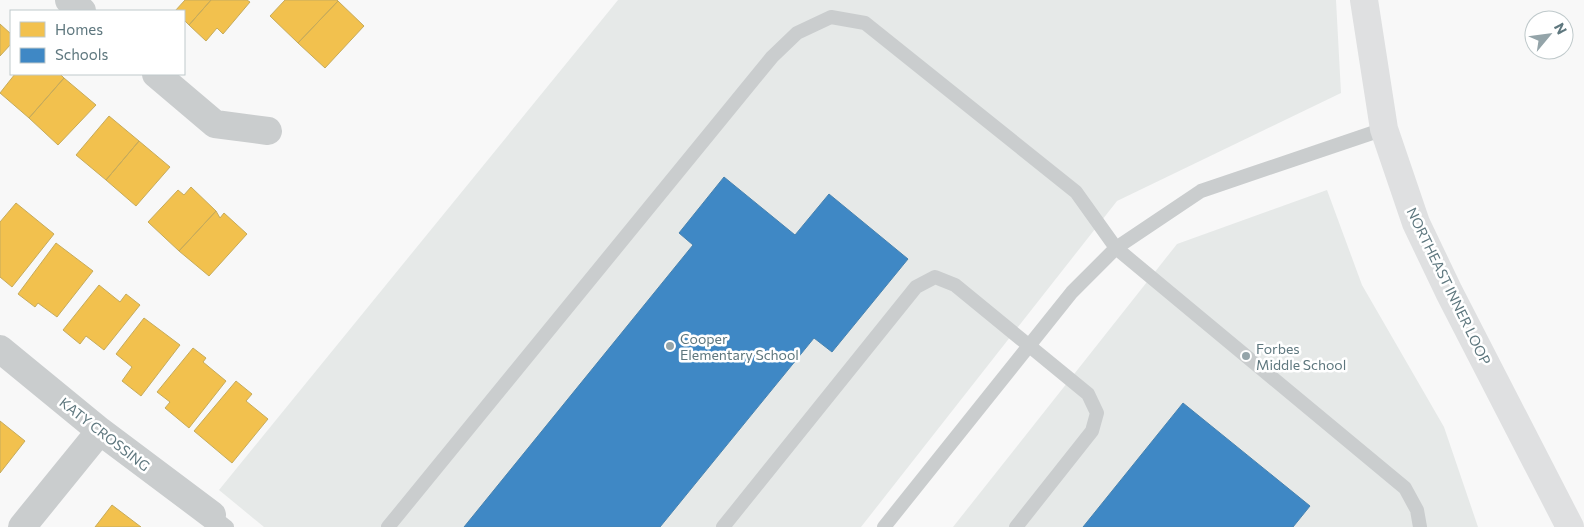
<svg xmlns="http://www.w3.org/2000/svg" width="1584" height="527" viewBox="0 0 1584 527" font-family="Commissioner,sans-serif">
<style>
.built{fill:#e6e9e8}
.homes{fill:#f2c14e;stroke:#c6ab5c}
.schools{fill:#3f88c5;stroke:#4883b0}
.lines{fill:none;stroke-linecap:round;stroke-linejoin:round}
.lane{stroke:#cacdce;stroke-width:14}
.street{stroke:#cacdce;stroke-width:28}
.secondary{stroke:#dfe0e1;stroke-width:28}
.poi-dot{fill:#94a4a9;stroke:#fff;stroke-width:2}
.labels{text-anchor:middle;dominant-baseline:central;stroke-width:5;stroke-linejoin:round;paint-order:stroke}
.street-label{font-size:14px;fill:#5e777e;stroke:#fff}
.poi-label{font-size:14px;fill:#5e777e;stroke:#fff;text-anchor:start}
</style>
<rect width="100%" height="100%" fill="#f8f8f8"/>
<path class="built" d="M618,0H1336L1341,93L1117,201L861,527H264L219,490Z
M1327,190L1362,285L1444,427L1478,527H953L1177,244Z"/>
<path class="homes" d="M185,0H211L189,25L184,20V11H175Z
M211,0H247L250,2L223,34L217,28L206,41L189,25Z
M285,0H337L338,1L298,43L270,16Z
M338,1L364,26L325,68L298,43Z
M0,24L11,34V44L0,56Z
M15,74H60L64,78L29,118L0,93Z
M64,78L96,105L58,145L29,118Z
M109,116L139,141L106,180L76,155Z
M139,141L170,167L136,206L106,180Z
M191,187L216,211L179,251L148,222L178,190L184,195Z
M16,203L54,234L12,287L0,277V222Z
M216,211L220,218L224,213L247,234L209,276L179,251Z
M56,243L93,271L57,317L38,303L35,307L18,294Z
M99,285L120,302L126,294L140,305L104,350L86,336L80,344L63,330Z
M144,318L180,345L141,396L122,381L132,367L116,354Z
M193,348L206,358L203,362L226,381L189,428L165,408L170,402L157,392Z
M236,381L252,394L246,401L268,419L232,463L194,431Z
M0,421L25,441L0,473Z
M112,505L141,527H95Z"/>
<path class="schools" d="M724,177L795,235L829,194L908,259L832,352L814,338L660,527H464L693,245L679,233Z
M1183,403L1310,506L1293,527H1083Z"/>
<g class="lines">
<path class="lane" d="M212,515L227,527
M388,527L772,57L797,33L831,17L865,23L1076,192L1116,248L1405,488L1417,510L1420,527
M723,527L916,287L935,277L955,285L1088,394L1097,413L1092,431L1016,527
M884,527L1072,292L1116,248L1201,191L1384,129"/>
<path class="street" d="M69,0L82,11
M156,74L215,124L268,131
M0,349L100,431L212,515
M22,527L100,431"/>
<path class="secondary" d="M1364,0L1384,129L1416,223L1449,292L1570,527"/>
</g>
<g class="poi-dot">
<circle cx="670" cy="346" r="5"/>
<circle cx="1246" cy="356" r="5"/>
</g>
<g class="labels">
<g class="street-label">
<text transform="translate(1449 286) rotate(64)">NORTHEAST INNER LOOP</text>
<text transform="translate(105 434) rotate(38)">KATY CROSSING</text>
</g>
<g class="poi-label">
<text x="680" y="338">Cooper<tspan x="680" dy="16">Elementary School</tspan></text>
<text x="1256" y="348">Forbes<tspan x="1256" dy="16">Middle School</tspan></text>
</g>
</g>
<rect x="10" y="10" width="175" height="65" fill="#ffffff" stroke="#bfc9cb"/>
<rect x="20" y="22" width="25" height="15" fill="#f2c14e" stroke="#bfc9cb"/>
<text x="55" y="35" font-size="15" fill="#5e777e">Homes</text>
<rect x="20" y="48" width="25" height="15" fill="#3f88c5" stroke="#bfc9cb"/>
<text x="55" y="60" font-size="15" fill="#5e777e">Schools</text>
<g transform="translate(1549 35) rotate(61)"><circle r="24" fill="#ffffff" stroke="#bfc9cb"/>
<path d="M0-4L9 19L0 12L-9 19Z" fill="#94a4a9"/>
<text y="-8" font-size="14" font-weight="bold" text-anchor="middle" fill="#5e777e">N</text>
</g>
</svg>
